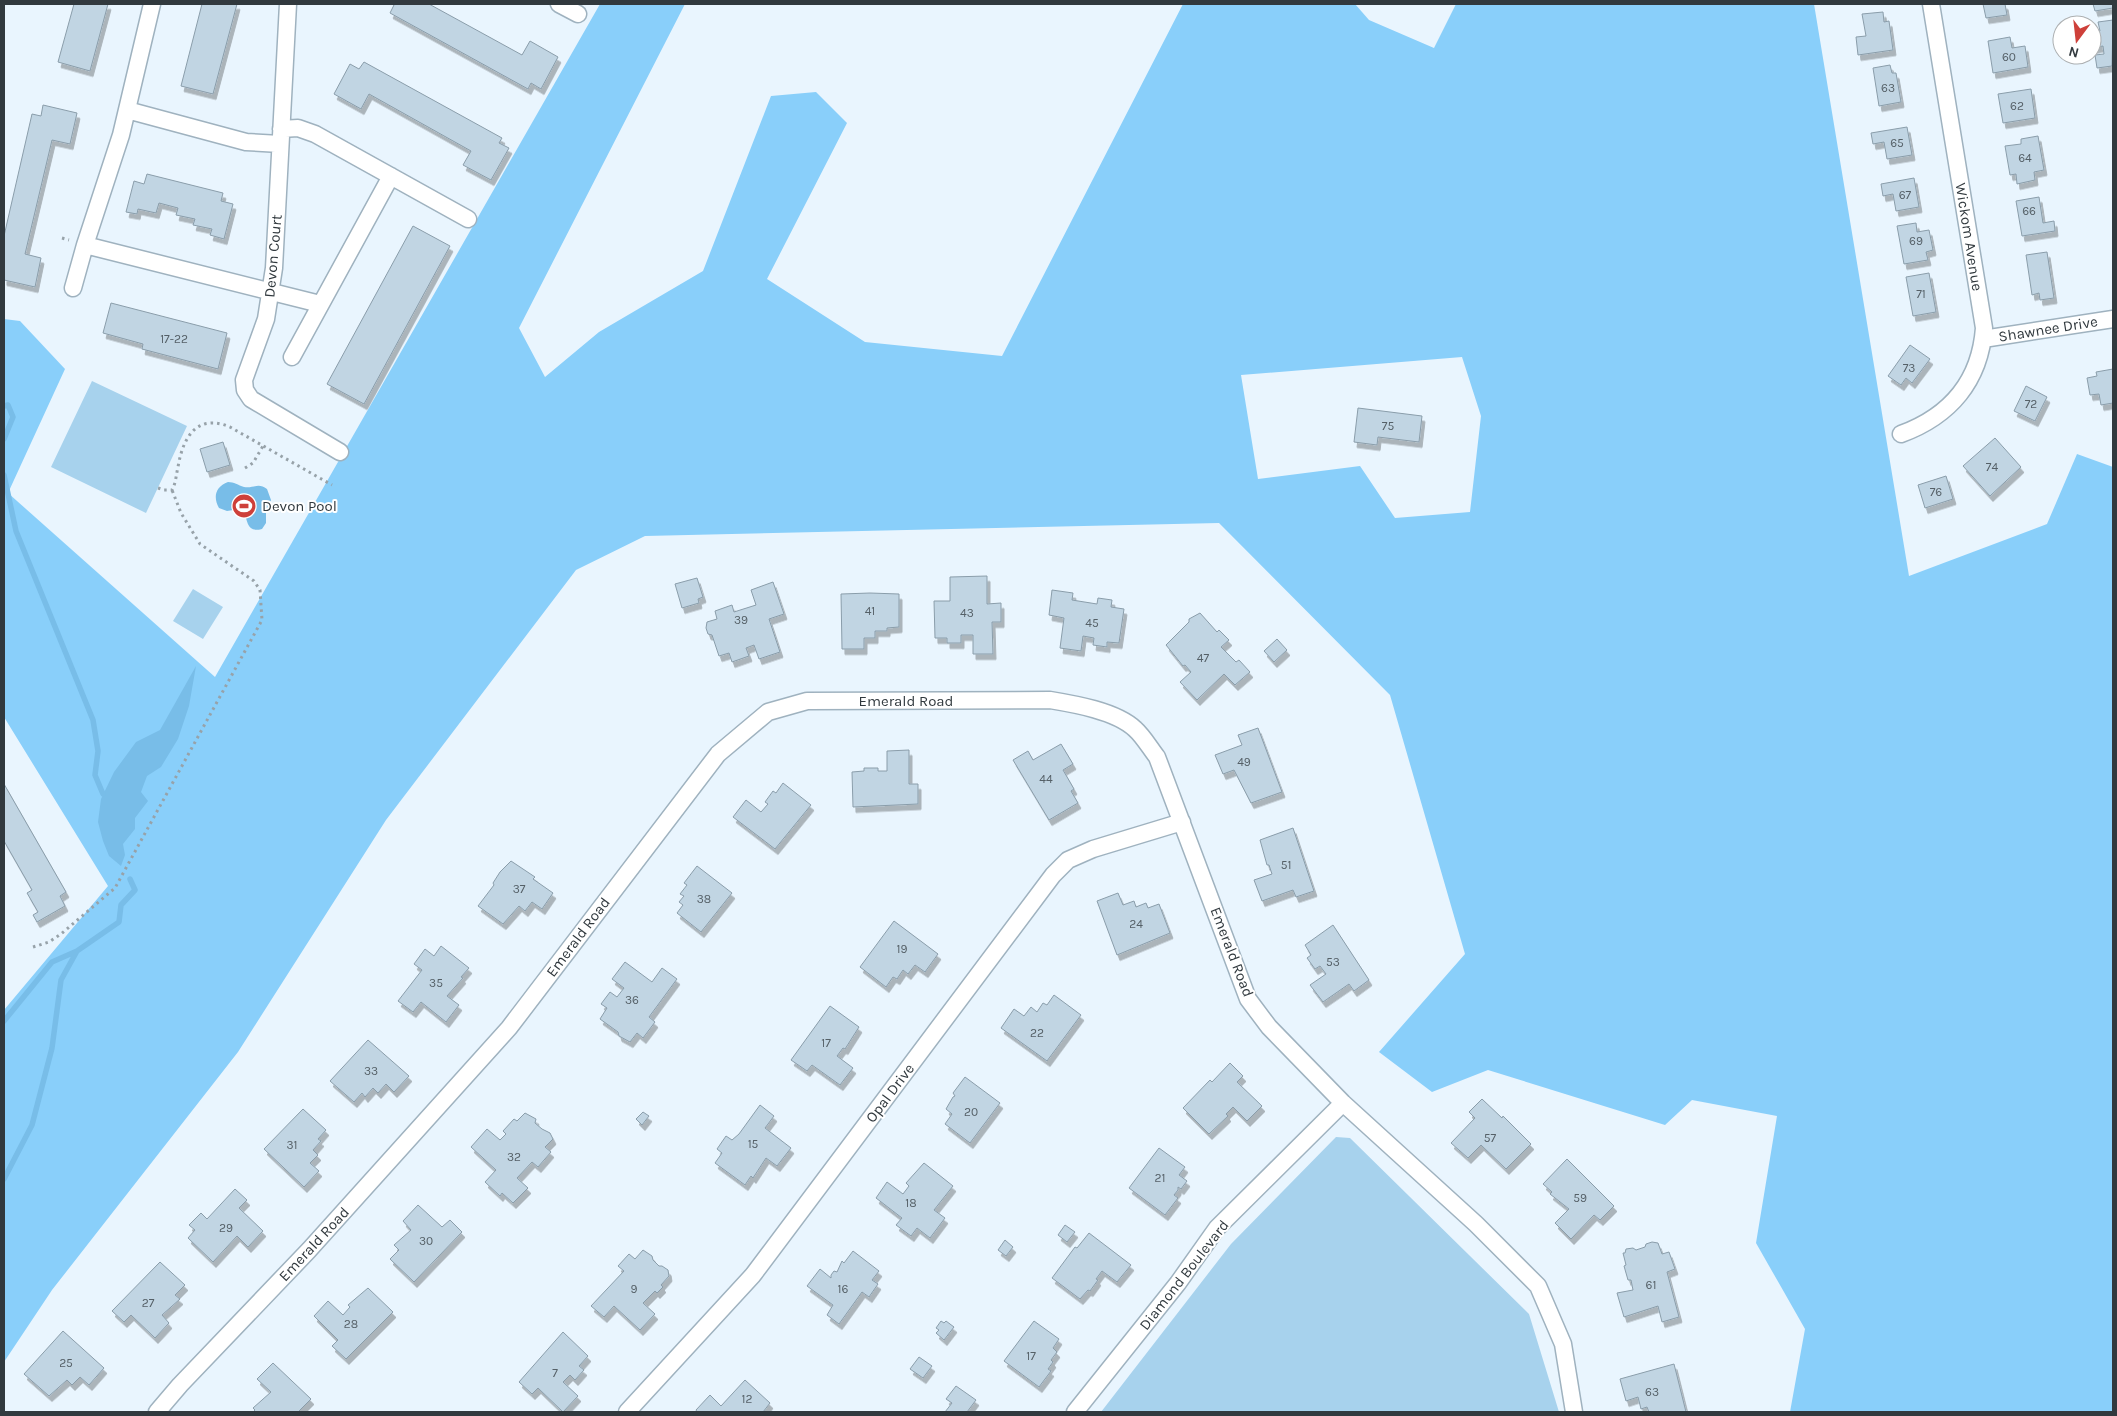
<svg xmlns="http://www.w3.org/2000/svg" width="2117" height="1416" viewBox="0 0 2117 1416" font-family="Karla,sans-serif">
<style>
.green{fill:#a7d2ed}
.forest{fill:#89cffa;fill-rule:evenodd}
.water{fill:#78bde8}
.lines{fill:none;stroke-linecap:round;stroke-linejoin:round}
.stream{stroke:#78bde8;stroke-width:5.5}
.building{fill:#c1d5e3;stroke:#8a9daa;filter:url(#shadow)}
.minor-casing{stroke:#9fb2bf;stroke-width:19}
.path{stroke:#97a2a9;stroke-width:3;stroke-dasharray:2.5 4;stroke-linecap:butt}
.minor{stroke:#fff;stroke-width:16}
.labels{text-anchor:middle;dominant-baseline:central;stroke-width:4;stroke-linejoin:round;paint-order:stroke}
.number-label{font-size:12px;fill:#556067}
.street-label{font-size:15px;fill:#31393e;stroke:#fff}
.poi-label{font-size:15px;fill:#31393e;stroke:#fff;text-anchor:start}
</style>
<defs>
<filter id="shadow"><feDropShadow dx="3" dy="5.5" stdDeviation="0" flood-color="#0004"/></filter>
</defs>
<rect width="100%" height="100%" fill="#e9f5fe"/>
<path class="green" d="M92,381L187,426L146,513L51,467Z
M193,589L223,607L203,639L173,621Z
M1336,1137L1350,1138L1529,1314L1559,1412H1101L1231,1244Z"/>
<path class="forest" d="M600,4H685L519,328L545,377L599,332L703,271L771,96L816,92L847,123L767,279L865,342L1002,356L1183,4H1355L1369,20L1434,48L1456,4H1814L1909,576L2047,524L2077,454L2113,467V1412H1790L1805,1329L1756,1243L1777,1116L1692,1100L1665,1125L1488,1070L1432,1092L1379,1052L1465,954L1390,695L1219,523L645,536L576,570L386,820L238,1052L52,1290L4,1362V1010L108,886L4,717V319L20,321L65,369L8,493L215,677ZM1462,357L1481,416L1470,512L1395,518L1360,466L1258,479L1241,375Z"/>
<path class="water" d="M228,482C234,482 238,485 244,487C253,489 258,482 267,489L271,500L266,513V523L262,529C247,533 248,522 244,512L240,509L227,511L219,508C213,497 215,487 228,482Z
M196,666L189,706L178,739L161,767L147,776L141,792L148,801L135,818V829L123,844L125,855L121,866L109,856L103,841L98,822L101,799L114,772L136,742L160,730Z"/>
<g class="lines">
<path class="stream" d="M4,406L8,405L13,417L4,439
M4,475L16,531L93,720L98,751L95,775L103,794
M4,1021L52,962L77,951
M4,1179L32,1125L52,1048L61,980L77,951L119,922L121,905L135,890L130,879"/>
</g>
<path class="building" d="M74,4H108L90,71L58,62Z
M202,4H237L213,94L181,86Z
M392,4H429L522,55L530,41L558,57L541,89L531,83L528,89L390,13L394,5Z
M1983,4H2005L2007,15L1986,18Z
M2093,4H2113V8L2095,11Z
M1883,12L1884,22L1889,21L1893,50L1858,55L1856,37L1866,36L1862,14Z
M2113,20L2112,66L2097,68L2095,55L2104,54L2103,46L2092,48V32L2100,31L2098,22Z
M2010,37L2012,48L2025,46L2028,67L1993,73L1988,41Z
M364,62L502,138L499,143L509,148L491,180L463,165L471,151L369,94L361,109L334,94L350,64L359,69Z
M1890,65L1892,73H1896L1901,102L1879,106L1873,68Z
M2031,89L2035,118L2003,123L1998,94Z
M43,105L77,113L70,144L52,140L25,254L41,258L35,287L4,280V236L32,114L41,116Z
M1907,127L1912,155L1887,159L1884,142L1873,144L1871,133Z
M2038,136L2044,170L2034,172L2035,180L2017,184L2016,174L2010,175L2005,146L2021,144V139Z
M147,174L223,193L221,201L233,204L224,239L210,235L212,229L193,225L195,219L176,215L178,208L159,203L156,213L138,209L137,214L126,212L134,181L144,184Z
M1914,178L1919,207L1896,211L1893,194L1883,196L1881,184Z
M2039,197L2043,223L2054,221L2055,231L2022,236L2016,201Z
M1916,223L1917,232L1929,230L1933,250L1926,252L1928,260L1904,264L1897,226Z
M413,226L450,246L364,404L327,384Z
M2047,252L2054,298L2040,300L2039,293L2032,295L2026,255Z
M1929,273L1936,312L1913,316L1906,277Z
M111,303L227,333L218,369L142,349L143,344L103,333Z
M1910,345L1930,359L1912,383L1906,378L1901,385L1888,376Z
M2113,369V403L2101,405L2099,394L2090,395L2087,378L2097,376L2096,372Z
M2026,386L2047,397L2035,421L2014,411Z
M1358,408L1422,416L1419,442L1378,437L1377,445L1354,442Z
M1995,438L2021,467L1990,496L1963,466Z
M223,442L230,465L207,472L200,449Z
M1946,476L1953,499L1925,508L1918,485Z
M987,576V604L1001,603V622H992L993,654H973V635H961V643H947V638H935L934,601H950V577Z
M697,578L703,597L698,599L699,603L682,608L675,584Z
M773,582L784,614L769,619L780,652L759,659L754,645L746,648L749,656L732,662L729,653L719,656L712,635L708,634L706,628L707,622L717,619L715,611L732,605L734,612L756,605L751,590Z
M1052,590L1073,593L1072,600L1097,604L1098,598L1112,600L1111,607L1124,609L1119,643L1107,642V647L1093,645L1094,638L1083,636L1081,651L1060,648L1064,618L1049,615Z
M870,593L899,594V627L887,628V631H875V638H864V649H842L841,594Z
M1200,613L1217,632L1219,630L1229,640L1221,647L1236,662L1239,660L1250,672L1235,685L1224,674L1197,700L1180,682L1191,672L1185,665L1183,666L1166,645L1189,622V619Z
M1277,639L1287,650L1274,662L1264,651Z
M1258,728L1282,792L1251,803L1234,770L1223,774L1215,755L1242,745L1238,735Z
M1061,744L1073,764L1063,770L1074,789L1071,791L1078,803L1049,820L1013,760L1028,751L1033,760Z
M909,750V784H918V804L853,807L852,772L864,771V768H878V771H887V751Z
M783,783L811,805L775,849L733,817L746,800L761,812L768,804L765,802L773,791L776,793Z
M4,784L66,892L60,896L65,906L37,922L33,915L38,912L27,893L32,890L4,841Z
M1293,828L1314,891L1296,897L1293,890L1262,901L1254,880L1272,874L1269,865H1267L1260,840Z
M511,861L535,877L533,879L553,893L542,909L532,902L525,911L519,906L503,924L478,906L494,885L493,883L500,872Z
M697,866L732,893L701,932L677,913L683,905L679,902L684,896L680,894L687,885L684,883Z
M1118,893L1123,905L1134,901L1136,907L1146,903L1148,908L1159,904L1170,933L1117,955L1097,901Z
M894,921L938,954L925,972L915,965L908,974L903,970L897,979L893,977L886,987L860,967Z
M1333,925L1369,980L1354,991L1349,984L1323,1002L1310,985L1326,974L1320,966L1315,969L1307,958L1311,955L1305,945Z
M441,946L469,968L461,977L463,978L447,996L459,1005L446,1022L421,1002L413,1012L398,1001L422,970L414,964L425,949L434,956Z
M625,962L652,982L662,968L677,979L649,1017L655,1022L643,1038L637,1033L630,1042L619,1036L618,1032L600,1019L607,1008L601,1004L610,992L617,997L624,988L612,979Z
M1054,995L1081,1015L1047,1061L1001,1028L1014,1009L1024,1016L1031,1007L1037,1012L1043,1003L1047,1005Z
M830,1006L859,1027L845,1049L843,1048L837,1056L853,1068L840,1085L812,1065L807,1071L791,1060Z
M368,1040L409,1076L394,1092L386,1084L378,1093L373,1088L365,1097L362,1093L354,1102L330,1081Z
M1230,1063L1243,1076L1237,1082L1262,1106L1247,1121L1233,1107L1226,1114L1228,1116L1209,1134L1183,1108L1210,1080L1212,1082Z
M965,1077L1000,1103L970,1143L945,1124L952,1114L946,1109L953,1097L955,1096L953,1093Z
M1482,1099L1502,1118L1503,1116L1531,1144L1506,1169L1481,1145L1468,1158L1451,1143L1475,1118L1469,1112Z
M760,1105L774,1116L765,1128L791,1148L777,1166L766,1158L753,1178L751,1176L745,1185L715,1163L722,1153L717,1149L726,1136L732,1140L739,1134Z
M303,1109L326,1130L318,1139L321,1141L313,1150L318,1155L310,1163L319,1171L304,1187L264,1149Z
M643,1112L649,1116L642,1125L636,1119Z
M525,1113L536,1119L535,1123L542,1129L550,1133L553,1139L545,1147L551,1152L538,1167L532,1162L517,1178L528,1188L513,1203L502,1193L500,1196L485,1182L496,1170L471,1147L487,1129L500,1140L506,1134L503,1131L514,1119L517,1121Z
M1159,1148L1185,1167L1179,1175L1187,1181L1181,1189L1178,1187V1190L1174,1195L1178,1198L1165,1215L1129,1188Z
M1567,1159L1614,1206L1600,1220L1594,1215L1571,1239L1555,1223L1569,1209L1550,1194L1552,1192L1543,1184Z
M924,1163L953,1186L934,1210L945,1218L930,1238L917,1228L911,1236L896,1225L902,1218L876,1198L887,1182L903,1194L909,1186L906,1183Z
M235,1189L247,1200L239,1208L263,1231L248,1247L237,1236L213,1262L188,1238L195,1230L189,1225L201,1213L207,1219Z
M418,1205L442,1227L450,1220L462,1232L414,1282L390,1259L399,1250L394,1245L411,1230L403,1221Z
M1065,1225L1075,1232L1067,1242L1058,1235Z
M1089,1233L1131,1265L1117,1282L1102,1271L1096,1279L1098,1280L1090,1291L1088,1290L1080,1299L1052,1278L1075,1247L1077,1248Z
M1005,1240L1013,1247L1006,1256L998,1250Z
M1652,1242L1658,1243L1662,1254L1669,1252L1675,1269L1667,1272L1679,1317L1662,1322L1658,1306L1624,1317L1617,1293L1633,1290L1631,1280H1628L1624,1266L1626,1265L1623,1253H1625L1626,1249L1633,1248L1636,1250L1645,1247L1646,1244Z
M643,1250L652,1256L653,1260L659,1266H662L668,1270L669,1276L661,1285L663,1287L657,1293L655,1291L643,1303L655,1314L640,1330L614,1306L604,1317L591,1306L624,1271L618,1266L629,1254L635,1259Z
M853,1251L879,1271L872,1280L878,1284L869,1297L862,1292L839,1324L827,1315L833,1305L807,1286L820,1269L831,1278V1275L834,1271L837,1272L842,1261L844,1263Z
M160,1262L185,1285L175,1295L180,1299L162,1315L169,1323L155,1338L131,1315L124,1322L112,1311Z
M368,1288L393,1312L346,1359L332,1346L338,1340L314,1316L328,1301L343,1315L350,1307L348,1305Z
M941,1321L944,1323L946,1321L954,1327L944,1340L936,1333L939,1330L936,1328Z
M1034,1321L1059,1339L1053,1348L1057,1352L1051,1360L1053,1362L1048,1369L1051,1371L1039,1387L1004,1361Z
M63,1331L104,1368L89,1385L80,1377L72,1385L67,1380L49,1396L24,1374Z
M563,1332L588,1356L579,1366L584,1370L575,1380L570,1375L563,1382L578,1396L563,1412L538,1388L532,1394L519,1382Z
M919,1357L932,1366L923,1378L910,1369Z
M273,1363L311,1399L298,1412H253L255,1410L253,1408L271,1392L257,1379Z
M1674,1364L1686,1412H1649L1647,1407L1641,1409L1638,1397L1626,1401L1620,1379Z
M745,1380L770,1403L763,1412H697L696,1410L710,1395L721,1406Z
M956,1386L976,1400L967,1412H945L952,1403L946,1399Z"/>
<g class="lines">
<defs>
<path id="minor" d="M288,4L274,268L266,319L244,380L245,390L251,399L340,452
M559,4L578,14
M127,110L246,142L280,144
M281,129L298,128L315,134L468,219
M85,245L320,304
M73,288L85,245L121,135L152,4
M1983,339L2113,319
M292,357L391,176
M1901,434C1950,416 1980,381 1984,328L1931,4
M157,1412L180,1385L309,1250L509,1028L718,754L768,712L807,701L1050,700C1074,704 1116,711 1135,729C1143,736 1150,748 1157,757L1248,999L1269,1027L1343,1103L1476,1224L1538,1286L1563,1344L1574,1412
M627,1412L753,1275L1053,875L1068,860L1093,849L1182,822
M1075,1412L1178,1283L1217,1228L1343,1103"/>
</defs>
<use href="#minor" class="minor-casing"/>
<path class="path" d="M62,238L69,240
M245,468L253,463L263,446
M158,488L164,490H172C176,483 176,475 178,467C183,437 197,413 230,427L332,485
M33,947L49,942L61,934L115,888L262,620L260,590L254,581L200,544L181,513L172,490"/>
<use href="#minor" class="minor"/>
</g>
<defs>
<symbol id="stadium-disc" viewBox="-11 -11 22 22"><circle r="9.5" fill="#ce403a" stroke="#fff"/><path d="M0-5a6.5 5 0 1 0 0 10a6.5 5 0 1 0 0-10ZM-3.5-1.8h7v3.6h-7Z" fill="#fff"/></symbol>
</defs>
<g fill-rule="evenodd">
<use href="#stadium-disc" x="230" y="492" width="28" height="28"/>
</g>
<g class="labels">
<g class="number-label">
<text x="2009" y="57">60</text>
<text x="1888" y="88">63</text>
<text x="2017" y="106">62</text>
<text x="1897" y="143">65</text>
<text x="2025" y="158">64</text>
<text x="1905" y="195">67</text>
<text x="2029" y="211">66</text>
<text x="1916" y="241">69</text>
<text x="1921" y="294">71</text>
<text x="174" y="339">17-22</text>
<text x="1909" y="368">73</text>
<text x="2031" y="404">72</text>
<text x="1388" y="426">75</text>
<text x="1992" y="467">74</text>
<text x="1936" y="492">76</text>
<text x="870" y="611">41</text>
<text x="967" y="613">43</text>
<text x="741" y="620">39</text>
<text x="1092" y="623">45</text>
<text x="1203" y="658">47</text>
<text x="1244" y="762">49</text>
<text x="1046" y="779">44</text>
<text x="1286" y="865">51</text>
<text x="519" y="889">37</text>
<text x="704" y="899">38</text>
<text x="1136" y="924">24</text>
<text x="902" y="949">19</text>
<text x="1333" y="962">53</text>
<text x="436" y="983">35</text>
<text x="632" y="1000">36</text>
<text x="1037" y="1033">22</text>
<text x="826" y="1043">17</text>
<text x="371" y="1071">33</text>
<text x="971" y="1112">20</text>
<text x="1490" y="1138">57</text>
<text x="753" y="1144">15</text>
<text x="292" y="1145">31</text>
<text x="514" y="1157">32</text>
<text x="1160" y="1178">21</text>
<text x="1580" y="1198">59</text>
<text x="911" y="1203">18</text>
<text x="226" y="1228">29</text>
<text x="426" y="1241">30</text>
<text x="1651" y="1285">61</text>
<text x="634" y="1289">9</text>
<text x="843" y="1289">16</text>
<text x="148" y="1303">27</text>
<text x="351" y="1324">28</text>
<text x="1031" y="1356">17</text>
<text x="66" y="1363">25</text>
<text x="555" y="1373">7</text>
<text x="1652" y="1392">63</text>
<text x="747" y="1399">12</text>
</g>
<g class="street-label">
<text transform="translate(1969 237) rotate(81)">Wickom Avenue</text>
<text transform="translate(273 256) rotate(-85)">Devon Court</text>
<text transform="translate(2048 329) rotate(-9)">Shawnee Drive</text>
<text x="906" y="701">Emerald Road</text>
<text transform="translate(578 937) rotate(-53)">Emerald Road</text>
<text transform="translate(1232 952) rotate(69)">Emerald Road</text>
<text transform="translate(890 1093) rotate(-53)">Opal Drive</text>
<text transform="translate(314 1244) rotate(-47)">Emerald Road</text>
<text transform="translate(1184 1275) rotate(-52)">Diamond Boulevard</text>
</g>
<g class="poi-label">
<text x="262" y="506">Devon Pool</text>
</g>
</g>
<rect width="2117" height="1416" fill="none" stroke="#31393e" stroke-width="10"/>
<g transform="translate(2077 40) rotate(195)"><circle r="24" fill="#ffffff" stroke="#adb0b2"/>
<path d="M0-4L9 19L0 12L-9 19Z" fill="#ce403a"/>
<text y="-8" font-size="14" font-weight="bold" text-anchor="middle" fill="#31393e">N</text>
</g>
</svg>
